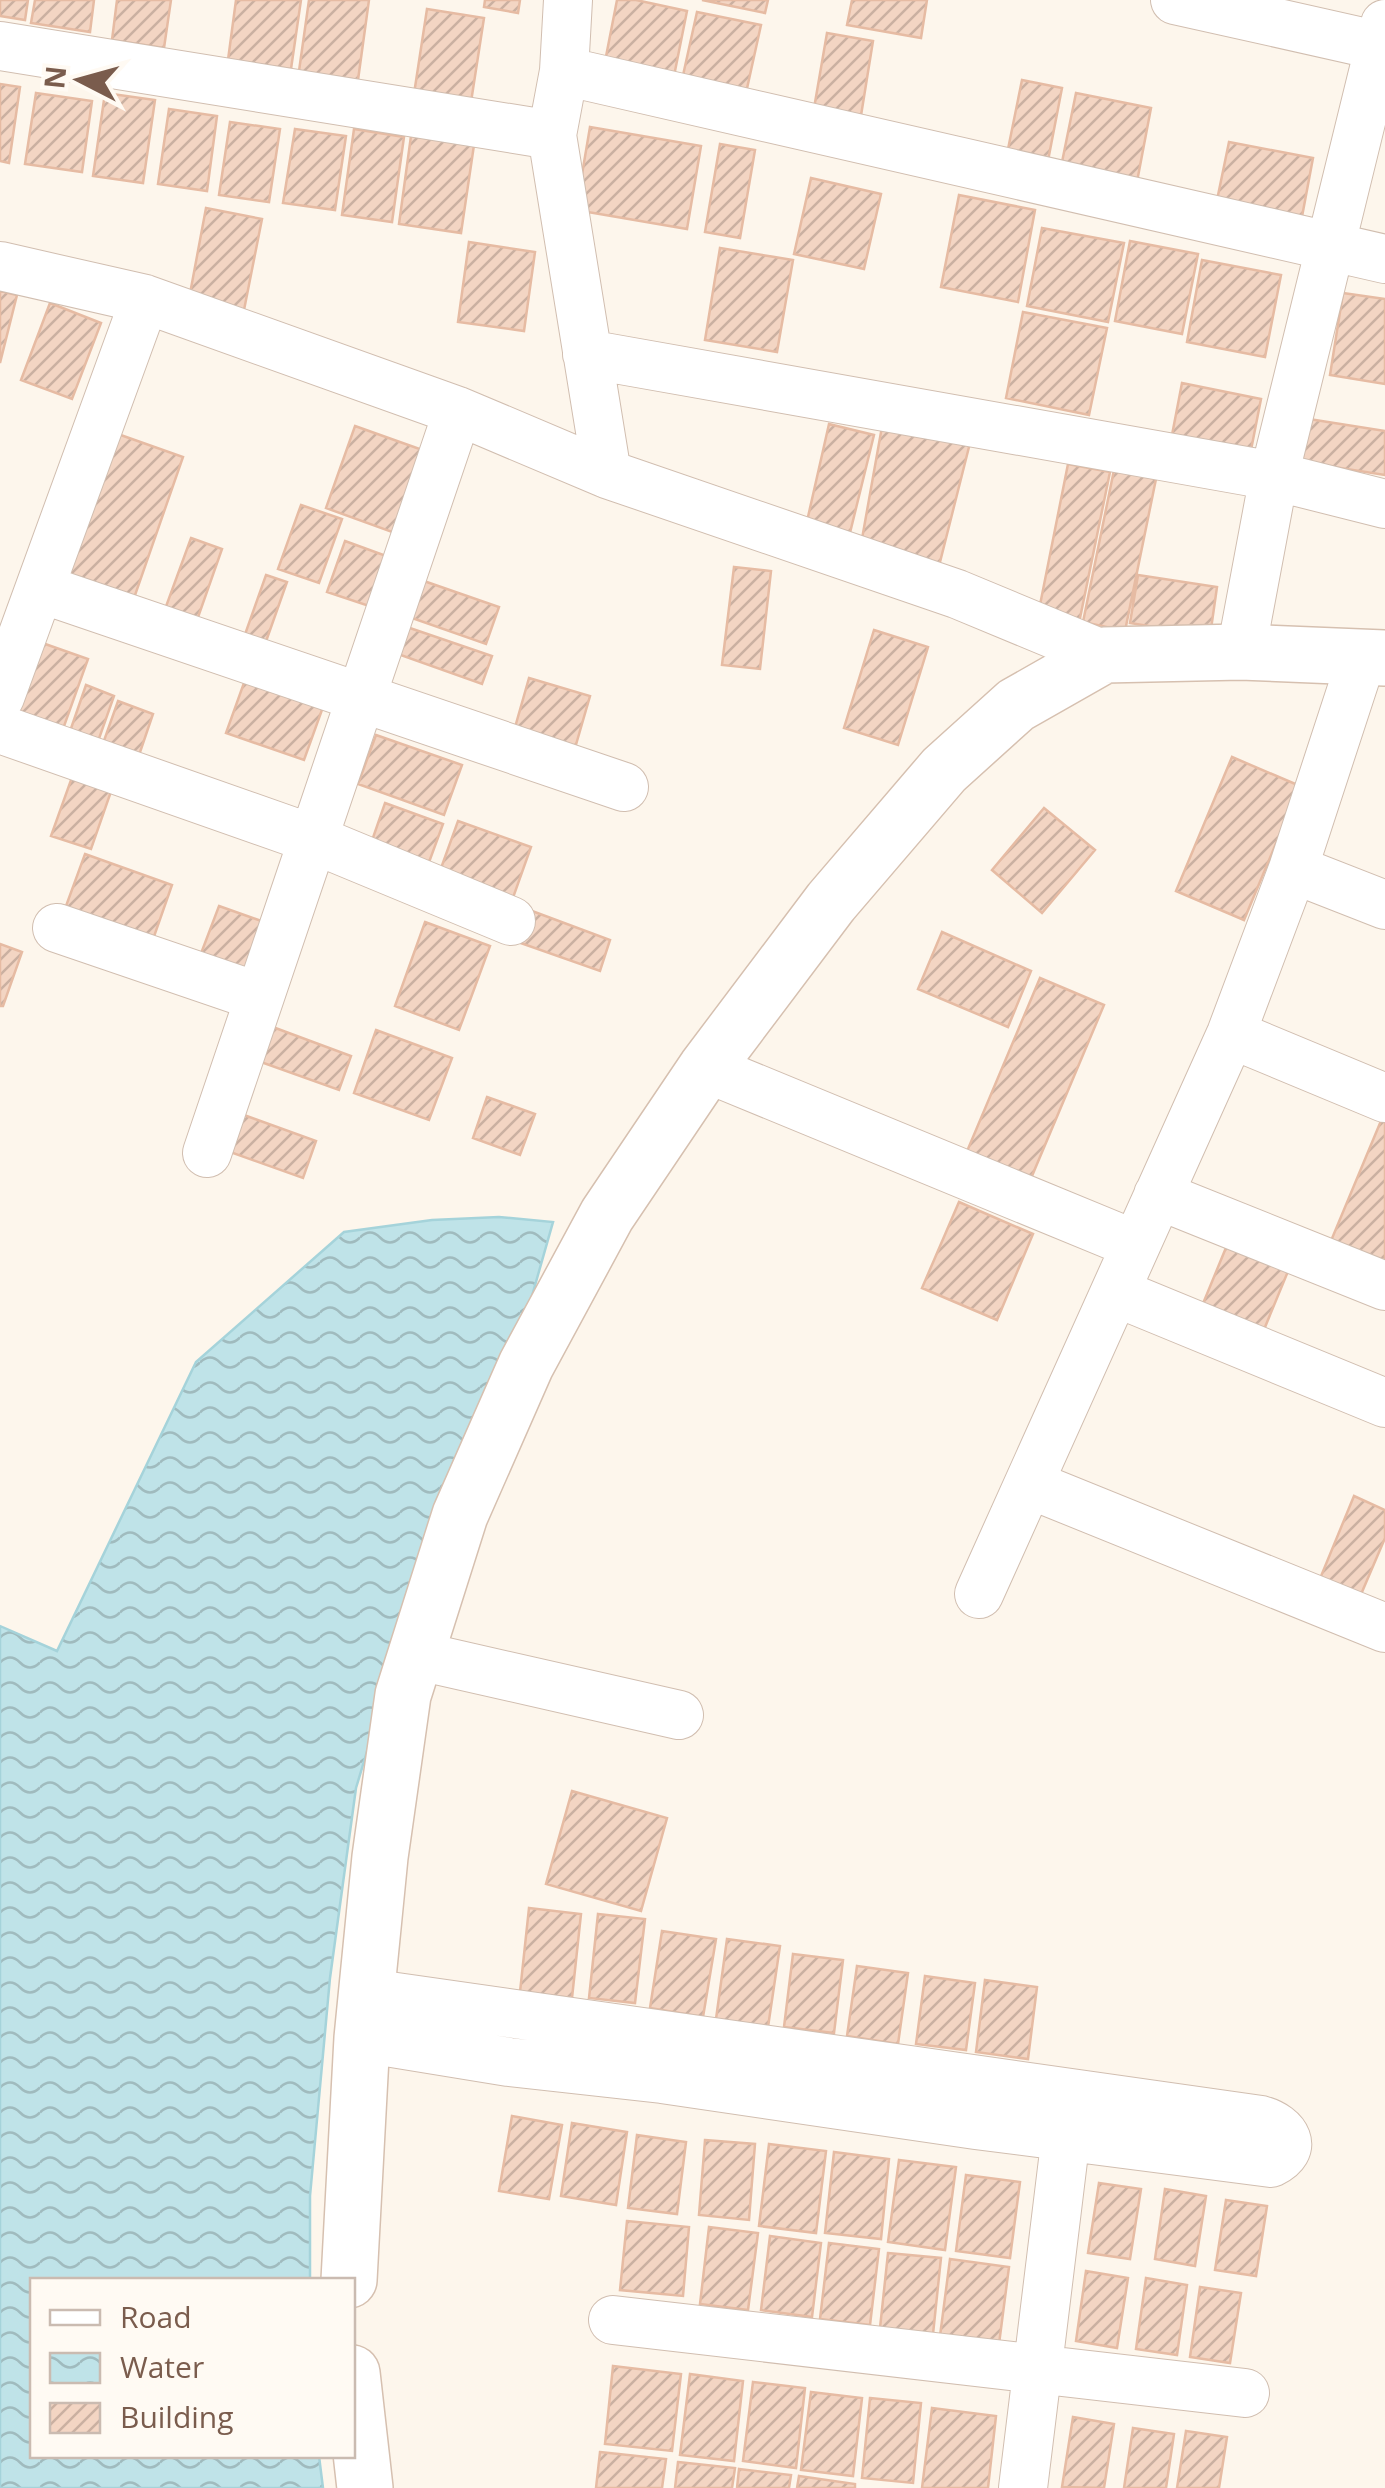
<svg xmlns="http://www.w3.org/2000/svg" width="1385" height="2488" viewBox="0 0 1385 2488" font-family="'Open Sans',sans-serif">
<style>
.water{fill:url(#water-waves);stroke:#a5d3da;stroke-width:2.5}
.building{fill:url(#building-hatch);stroke:#e6bba3;stroke-width:2.5}
.lines{fill:none;stroke-linecap:round;stroke-linejoin:round}
.minor-casing{stroke:#d1beb0;stroke-width:50}
.secondary-casing{stroke:#d6c0b0;stroke-width:58}
.minor{stroke:#fff;stroke-width:48}
.secondary{stroke:#fff;stroke-width:55}
</style>
<defs>
<pattern id="water-waves" width="16" height="10" patternUnits="userSpaceOnUse" patternTransform="scale(2.5)"><rect width="16" height="10" fill="#bfe3e8"/><path d="M0 5q4-4 8 0t8 0" fill="none" stroke="#a0bbbe"/></pattern>
<pattern id="building-hatch" width="6" height="6" patternUnits="userSpaceOnUse" patternTransform="scale(2.5)"><rect width="6" height="6" fill="#f3d5c3"/><path d="M-1 1l2-2M0 6l6-6M5 7l2-2" fill="none" stroke="#cab0a1"/></pattern>
</defs>
<rect width="100%" height="100%" fill="#fdf6ec"/>
<path class="water" d="M499,1217L553,1222L530,1303L406,1622L356,1788L330,1978L310,2196V2280H32V2456H319L323,2488H0V1626L57,1651L196,1362L344,1232L432,1220Z"/>
<path class="building" d="M0,0H28L25,20L0,16Z
M35,0H94L90,32L31,23Z
M117,0H171L164,48L112,40Z
M236,0H301L291,69L228,60Z
M309,0H369L358,80L299,71Z
M485,0H520L518,13L484,7Z
M617,0H636L687,11L671,91L602,77Z
M702,0H768L765,13Z
M852,0H927L921,38L847,25Z
M427,9L484,18L471,102L414,94Z
M697,12L761,25L744,102L680,89Z
M827,33L873,41L859,128L812,120Z
M1022,80L1062,88L1046,171L1005,164Z
M0,84L20,87L9,163L0,161Z
M36,93L92,101L82,172L25,164Z
M105,93L155,100L143,183L93,176Z
M1076,93L1151,108L1136,187L1060,172Z
M169,109L217,116L207,191L158,184Z
M230,122L280,129L269,202L219,195Z
M590,127L701,146L687,229L576,210Z
M295,129L346,136L335,210L283,203Z
M354,129L404,137L392,222L342,215Z
M411,136L474,145L461,233L399,224Z
M1229,142L1313,158L1301,222L1216,205Z
M720,144L755,150L740,238L705,232Z
M811,178L881,194L864,269L794,254Z
M959,195L1035,210L1018,302L941,287Z
M206,208L262,219L244,310L189,299Z
M1042,228L1124,243L1108,322L1027,306Z
M1130,241L1198,254L1182,334L1115,321Z
M469,242L535,252L524,331L458,322Z
M720,248L793,260L777,352L705,340Z
M1202,260L1281,275L1265,357L1187,342Z
M0,291L17,295L0,363Z
M1343,293L1385,299V384L1330,375Z
M50,303L101,323L72,399L21,380Z
M1023,312L1107,328L1089,415L1006,398Z
M1182,383L1261,399L1251,450L1172,435Z
M1309,419L1385,431V475L1302,462Z
M883,421L971,439L938,570L860,550Z
M829,424L874,435L846,549L803,539Z
M355,426L431,453L403,536L326,508Z
M115,433L183,457L133,601L65,577Z
M1068,464L1110,472L1079,623L1038,615Z
M1114,470L1156,479L1125,631L1083,622Z
M301,505L342,519L319,583L278,569Z
M191,538L222,549L196,623L164,612Z
M345,541L389,557L372,607L327,592Z
M734,567L771,571L760,669L722,665Z
M266,575L287,582L263,650L242,643Z
M1138,575L1217,587L1210,636L1130,623Z
M421,580L499,607L486,644L409,617Z
M404,626L492,656L482,684L395,653Z
M874,630L928,647L898,745L844,728Z
M31,639L88,659L63,729L7,709Z
M529,678L590,696L575,748L514,731Z
M245,680L323,707L304,760L226,733Z
M86,685L114,696L95,750L67,740Z
M118,701L153,714L136,764L100,752Z
M376,735L462,765L444,815L358,784Z
M1232,757L1300,786L1244,920L1176,891Z
M76,766L115,780L91,849L51,836Z
M385,803L443,824L424,876L367,855Z
M1044,808L1095,850L1042,913L992,870Z
M458,821L531,847L509,909L436,882Z
M85,854L172,885L150,948L62,917Z
M219,906L270,924L249,983L197,964Z
M524,908L610,940L600,971L512,940Z
M425,922L490,946L459,1030L395,1006Z
M942,932L1031,971L1008,1027L918,989Z
M0,944L22,952L3,1006H0Z
M1040,978L1104,1005L1029,1183L965,1156Z
M270,1026L351,1056L339,1090L258,1061Z
M376,1030L452,1058L429,1120L354,1093Z
M487,1097L535,1114L520,1155L473,1138Z
M233,1111L316,1141L303,1178L219,1148Z
M1383,1116L1385,1117V1273L1328,1248Z
M959,1202L1033,1234L997,1320L922,1288Z
M1230,1238L1291,1264L1256,1349L1195,1323Z
M1354,1496L1385,1510V1538L1359,1599L1319,1581Z
M572,1791L667,1818L641,1911L546,1884Z
M529,1908L581,1914L572,1998L520,1992Z
M598,1914L645,1919L635,2003L589,1998Z
M662,1931L716,1939L703,2017L650,2008Z
M727,1939L780,1946L768,2027L716,2019Z
M793,1954L843,1960L834,2033L784,2027Z
M857,1966L908,1973L898,2044L847,2036Z
M925,1976L975,1983L966,2050L916,2044Z
M985,1980L1037,1987L1028,2059L976,2052Z
M512,2116L562,2125L549,2199L499,2191Z
M572,2123L627,2132L616,2205L561,2196Z
M637,2135L686,2142L677,2214L628,2208Z
M705,2140L755,2144L749,2220L699,2215Z
M769,2144L826,2151L816,2233L759,2226Z
M834,2152L889,2159L881,2239L825,2233Z
M899,2160L956,2167L945,2250L888,2242Z
M966,2175L1020,2182L1010,2258L956,2251Z
M1099,2183L1141,2189L1130,2259L1088,2253Z
M1165,2189L1206,2196L1195,2266L1155,2259Z
M1226,2200L1267,2206L1256,2276L1215,2270Z
M627,2221L689,2227L683,2296L620,2290Z
M709,2227L758,2233L748,2310L700,2304Z
M770,2236L821,2243L812,2317L761,2310Z
M829,2243L879,2249L870,2325L820,2319Z
M888,2253L941,2258L933,2334L880,2328Z
M950,2259L1009,2267L999,2344L940,2336Z
M1086,2271L1128,2278L1117,2348L1076,2341Z
M1146,2278L1187,2285L1177,2355L1136,2349Z
M1200,2287L1241,2293L1230,2363L1190,2357Z
M613,2366L681,2374L672,2451L605,2444Z
M690,2374L743,2381L734,2461L680,2455Z
M753,2382L805,2388L796,2468L743,2461Z
M811,2392L862,2398L853,2476L801,2470Z
M870,2398L921,2403L913,2483L862,2478Z
M932,2408L996,2416L988,2488H922Z
M1073,2417L1114,2424L1104,2488L1062,2487Z
M1133,2428L1174,2434L1166,2488H1124Z
M1186,2431L1227,2437L1219,2488H1177Z
M600,2452L666,2459L662,2488H596Z
M678,2462L735,2468L732,2488H675Z
M739,2469L791,2475L789,2488H737Z
M799,2476L855,2484V2488H797Z"/>
<g class="lines">
<defs>
<path id="minor" d="M568,0L564,71L552,135L607,474
M1175,0L1385,47
M0,46L552,135
M564,71L1385,259
M0,266L145,299L458,411L607,474L957,594L1104,655
M587,354L1274,476L1385,504
M42,589L624,787
M1241,652L1274,476L1385,24
M0,697L145,299
M0,729L313,839L511,921
M1293,869L1385,905
M57,928L259,997
M1231,1034L1385,1098
M706,1068L1136,1245
M207,1153L458,411
M1158,1195L1385,1286
M1115,1292L1385,1403
M1029,1484L1385,1628
M979,1594L1231,1034L1293,869L1362,658
M415,1655L679,1715
M362,2038L509,2062L662,2079L976,2125L1271,2163C1300,2149 1286,2127 1261,2120L368,1993
M613,2320L1245,2393
M1023,2488L1070,2103"/>
<path id="secondary" d="M349,2280L362,2038L380,1857L403,1695L460,1515L526,1365L607,1215L706,1068L831,902L944,770L1016,705L1104,655L1241,652L1385,658
M352,2373L365,2488"/>
</defs>
<use href="#minor" class="minor-casing"/>
<use href="#secondary" class="secondary-casing"/>
<use href="#minor" class="minor"/>
<use href="#secondary" class="secondary"/>
</g>
<rect x="30" y="2278" width="325" height="180" fill="#fffaf3" stroke="#cabbb1" stroke-width="2.5"/>
<rect x="50" y="2310" width="50" height="15" fill="#ffffff" stroke="#cabbb1" stroke-width="2.5"/>
<text x="120" y="2328" font-size="30" fill="#7a5c4d">Road</text>
<rect x="50" y="2353" width="50" height="30" fill="url(#water-waves)" stroke="#cabbb1" stroke-width="2.5"/>
<text x="120" y="2378" font-size="30" fill="#7a5c4d">Water</text>
<rect x="50" y="2403" width="50" height="30" fill="url(#building-hatch)" stroke="#cabbb1" stroke-width="2.5"/>
<text x="120" y="2428" font-size="30" fill="#7a5c4d">Building</text>
<g transform="translate(80 80) rotate(276)" stroke="#fffaf3" stroke-width="8" paint-order="stroke">
<path d="M0-8L18 38L0 25L-18 38Z" fill="#7a5c4d"/>
<text y="-15" font-size="28" font-weight="bold" text-anchor="middle" fill="#7a5c4d">N</text>
</g>
</svg>
